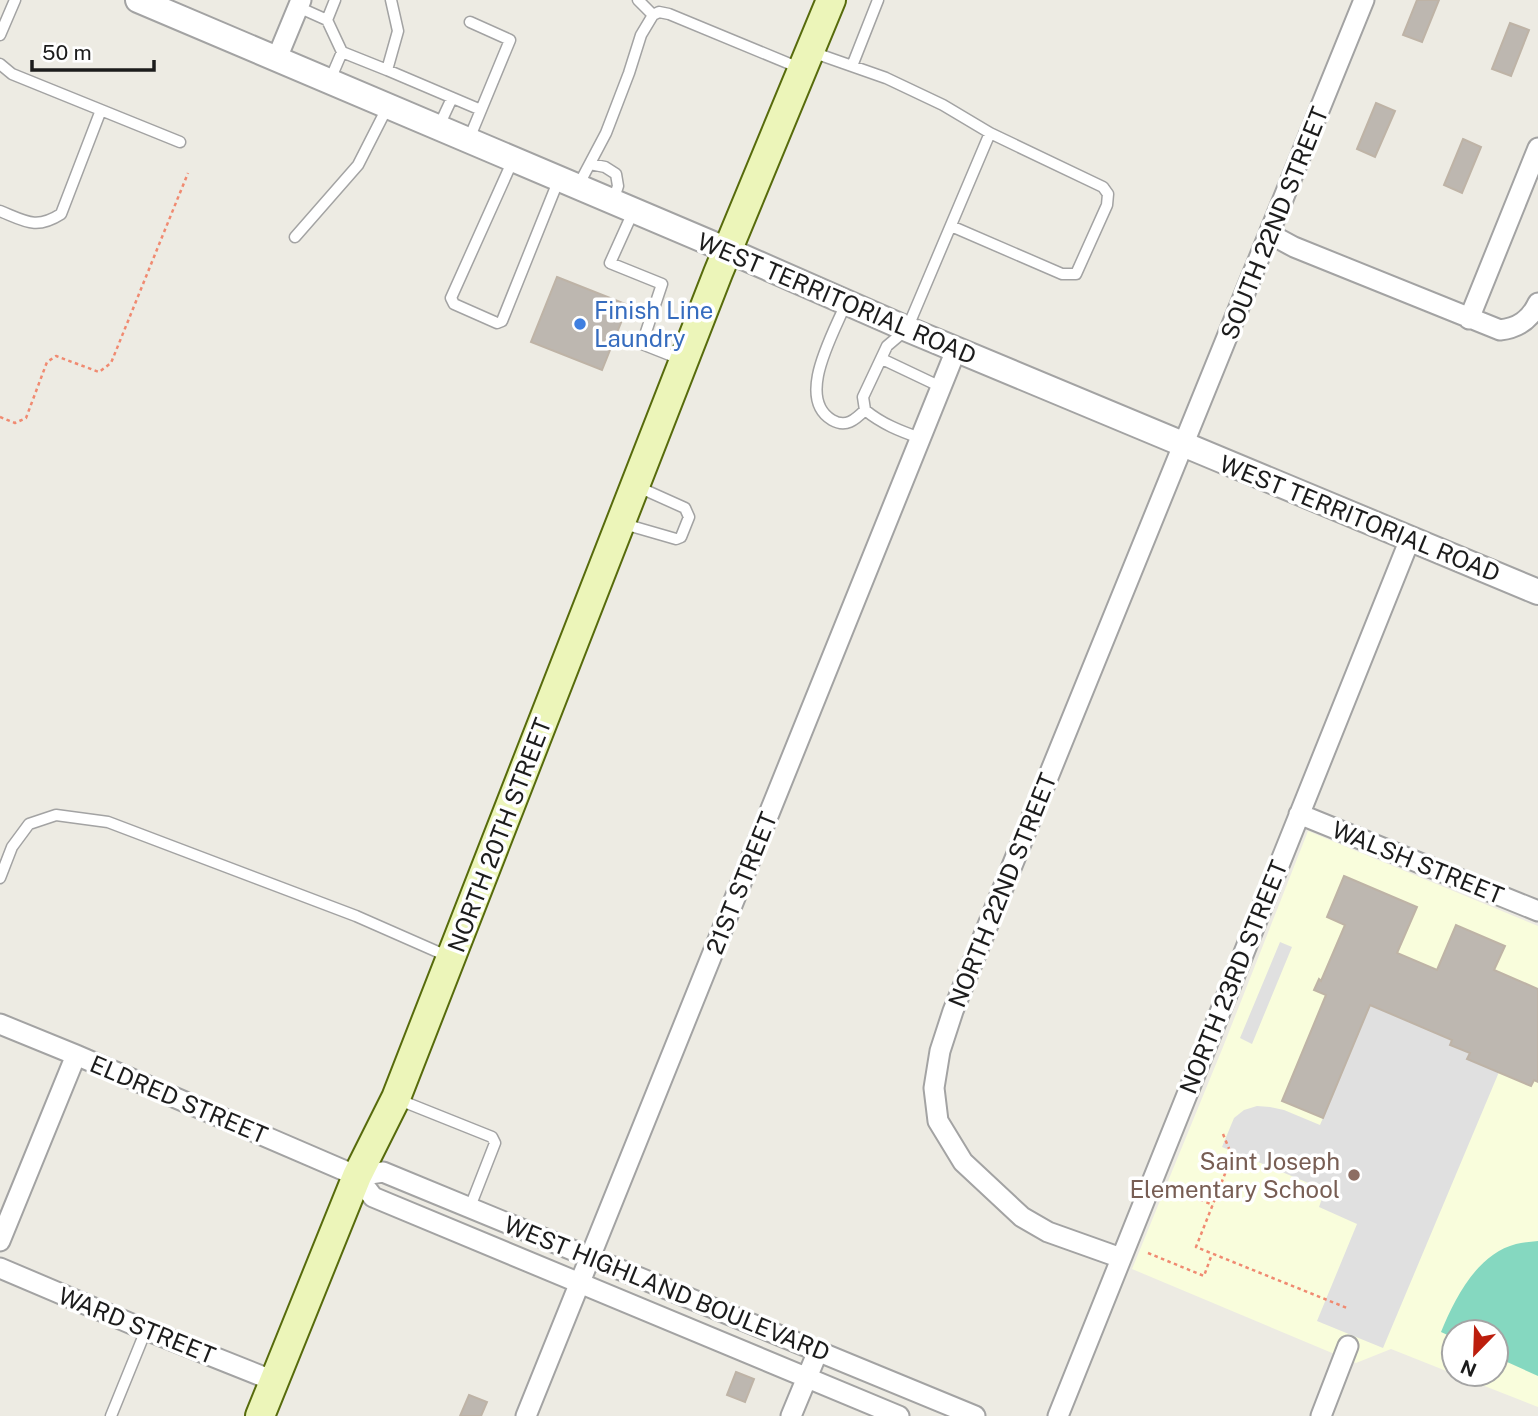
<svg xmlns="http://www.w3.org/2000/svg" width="1538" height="1416" viewBox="0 0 1538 1416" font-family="'Public Sans',sans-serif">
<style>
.education{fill:#f9fddc}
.pitch{fill:#85d8c0}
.parking{fill:#e0e0e0}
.building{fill:#bdb7b0;stroke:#beb3a6;stroke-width:2}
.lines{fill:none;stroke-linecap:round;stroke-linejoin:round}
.service-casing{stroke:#a3a3a3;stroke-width:13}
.minor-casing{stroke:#a3a3a3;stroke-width:23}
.tertiary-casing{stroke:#a3a3a3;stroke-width:28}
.secondary-casing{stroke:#576b0c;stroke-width:32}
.path{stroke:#f08a71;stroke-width:2.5;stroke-dasharray:3.5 3.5;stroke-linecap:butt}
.service{stroke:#fff;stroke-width:10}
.minor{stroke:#fff;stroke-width:19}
.tertiary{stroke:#fff;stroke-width:24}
.secondary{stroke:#ecf5b9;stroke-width:28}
.shop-dot{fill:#3f7fe0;stroke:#fff;stroke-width:2.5}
.education-dot{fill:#8d6e63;stroke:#fff;stroke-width:2.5}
.labels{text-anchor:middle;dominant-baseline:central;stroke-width:7;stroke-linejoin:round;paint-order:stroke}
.street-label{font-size:24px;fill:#1c1c1c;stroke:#fff}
.shop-label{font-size:24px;fill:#366cbe;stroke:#fff;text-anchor:start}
.education-label{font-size:24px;fill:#785e54;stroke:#fff;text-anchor:end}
</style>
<rect width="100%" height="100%" fill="#edebe3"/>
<path class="education" d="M1308,831L1538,926V1407L1454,1374H1496V1332H1454V1374L1391,1349L1356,1363L1132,1269L1223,1047Z"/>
<path class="pitch" d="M1538,1241V1376L1496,1357V1332H1454V1338L1441,1332C1455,1298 1477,1254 1516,1244C1523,1242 1531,1242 1538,1241Z"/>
<path class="parking" d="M1280,942L1292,947L1252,1044L1240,1038Z
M1370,1005L1452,1040L1450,1045L1470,1053L1468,1058L1499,1072L1383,1348L1317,1321L1357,1224L1319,1207L1325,1190L1222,1147L1234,1118L1244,1110L1257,1106L1270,1107L1284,1110L1320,1125Z"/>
<path class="building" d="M1417,0H1439L1422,42L1403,35Z
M1510,23L1529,30L1511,76L1492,69Z
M1376,103L1395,111L1375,157L1357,149Z
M1463,139L1481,147L1462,193L1444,185Z
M557,277L628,305L602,370L531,342Z
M1344,876L1417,907L1397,953L1437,970L1456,925L1505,946L1494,970L1538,989V1082L1534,1080L1531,1086L1467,1059L1470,1053L1450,1045L1452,1040L1370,1005L1323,1118L1282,1101L1326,995L1314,990L1319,979L1321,981L1345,925L1327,917Z
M736,1372L754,1379L745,1402L727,1395Z
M469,1395L487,1402L481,1416H460Z"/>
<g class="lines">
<defs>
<path id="service" d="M335,0L327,20L342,52L387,70L398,31L391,0
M638,0L653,15
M298,7L327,20
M0,35L15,0
M812,52L886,78L943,105L990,133L907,329L887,346L863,397L865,410C882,424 900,431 920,438
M0,64L12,74L180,142
M852,66L878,0
M387,70L481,110L510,40L470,22
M330,80L342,52
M439,126L452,98
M469,139L481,110
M513,160L451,298L454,304L497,323L502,321L559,179
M590,164L605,167L616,174L618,186L613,201
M578,186L606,133L629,73L641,35L653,15L659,12L669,14L802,69
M0,211C25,221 36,230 61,214L101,110
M633,212L610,263L662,284L642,344L680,359
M951,226L1062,274H1076L1107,205L1108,194L1103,187L990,133
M295,237L358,165L388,106
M846,303C834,333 795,398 832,420C846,428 855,420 865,410
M882,359L941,387
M624,524L676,539L681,537L689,517L685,508L636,486
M0,878L12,847L29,824L56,815L108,822L356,916L447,956
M397,1099L492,1137L495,1143L470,1207
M111,1416L146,1330"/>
<path id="minor" d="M277,58L301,0
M1270,234L1294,247L1500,330C1518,328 1530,320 1538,303
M1469,319L1538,148
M1299,814L1538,911
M0,1024L76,1055L357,1176L373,1197L899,1416
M357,1176L383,1172L975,1416
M0,1241L76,1055
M1121,1258L1048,1232L1022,1217L963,1162L938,1121L934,1088L940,1051L953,1011L1364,0
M0,1268L146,1330L274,1381
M526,1416L956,350
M791,1416L818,1351
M1058,1416L1410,539
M1321,1416L1348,1346"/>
<path id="tertiary" d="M138,0L727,250L907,329L1538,592"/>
<path id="secondary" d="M260,1416L357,1176L396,1098L718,273L831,0"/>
</defs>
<use href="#service" class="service-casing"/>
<use href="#minor" class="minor-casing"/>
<use href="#tertiary" class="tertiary-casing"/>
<use href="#secondary" class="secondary-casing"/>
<path class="path" d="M0,417L15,423L26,418L47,362L56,356L99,372L111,363L188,173
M1223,1134L1232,1156L1196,1247L1347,1308
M1174,1189L1213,1205
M1148,1253L1204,1276L1212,1254"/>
<use href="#service" class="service"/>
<use href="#minor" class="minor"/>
<use href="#tertiary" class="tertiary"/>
<use href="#secondary" class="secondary"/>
</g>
<circle class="shop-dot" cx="580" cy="324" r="7"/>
<circle class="education-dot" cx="1354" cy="1175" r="7"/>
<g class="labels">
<g class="street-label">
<text transform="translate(1274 223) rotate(-68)">SOUTH 22ND STREET</text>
<text transform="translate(837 298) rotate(23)">WEST TERRITORIAL ROAD</text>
<text transform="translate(1360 518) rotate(22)">WEST TERRITORIAL ROAD</text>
<text transform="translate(499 835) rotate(-69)">NORTH 20TH STREET</text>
<text transform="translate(1418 862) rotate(22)">WALSH STREET</text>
<text transform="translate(741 883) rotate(-68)">21ST STREET</text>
<text transform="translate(1002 890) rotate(-68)">NORTH 22ND STREET</text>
<text transform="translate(1233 977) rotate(-68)">NORTH 23RD STREET</text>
<text transform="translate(179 1099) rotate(23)">ELDRED STREET</text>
<text transform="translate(667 1288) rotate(22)">WEST HIGHLAND BOULEVARD</text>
<text transform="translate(137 1325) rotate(22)">WARD STREET</text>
</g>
<g class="shop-label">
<text x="594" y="310">Finish Line<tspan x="594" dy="28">Laundry</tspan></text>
</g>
<g class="education-label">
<text x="1340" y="1161">Saint Joseph<tspan x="1340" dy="28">Elementary School</tspan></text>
</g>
</g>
<g transform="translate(1475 1353) rotate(203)"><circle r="33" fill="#ffffff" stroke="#a4a4a4" stroke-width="2"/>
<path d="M0-5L12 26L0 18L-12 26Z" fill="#bc1e0d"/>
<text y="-10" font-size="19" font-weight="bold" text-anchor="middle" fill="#1c1c1c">N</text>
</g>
<path d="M32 60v10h122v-10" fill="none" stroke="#1c1c1c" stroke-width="3.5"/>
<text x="42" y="60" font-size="21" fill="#1c1c1c" stroke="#ffffff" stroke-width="5" paint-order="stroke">50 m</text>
</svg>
